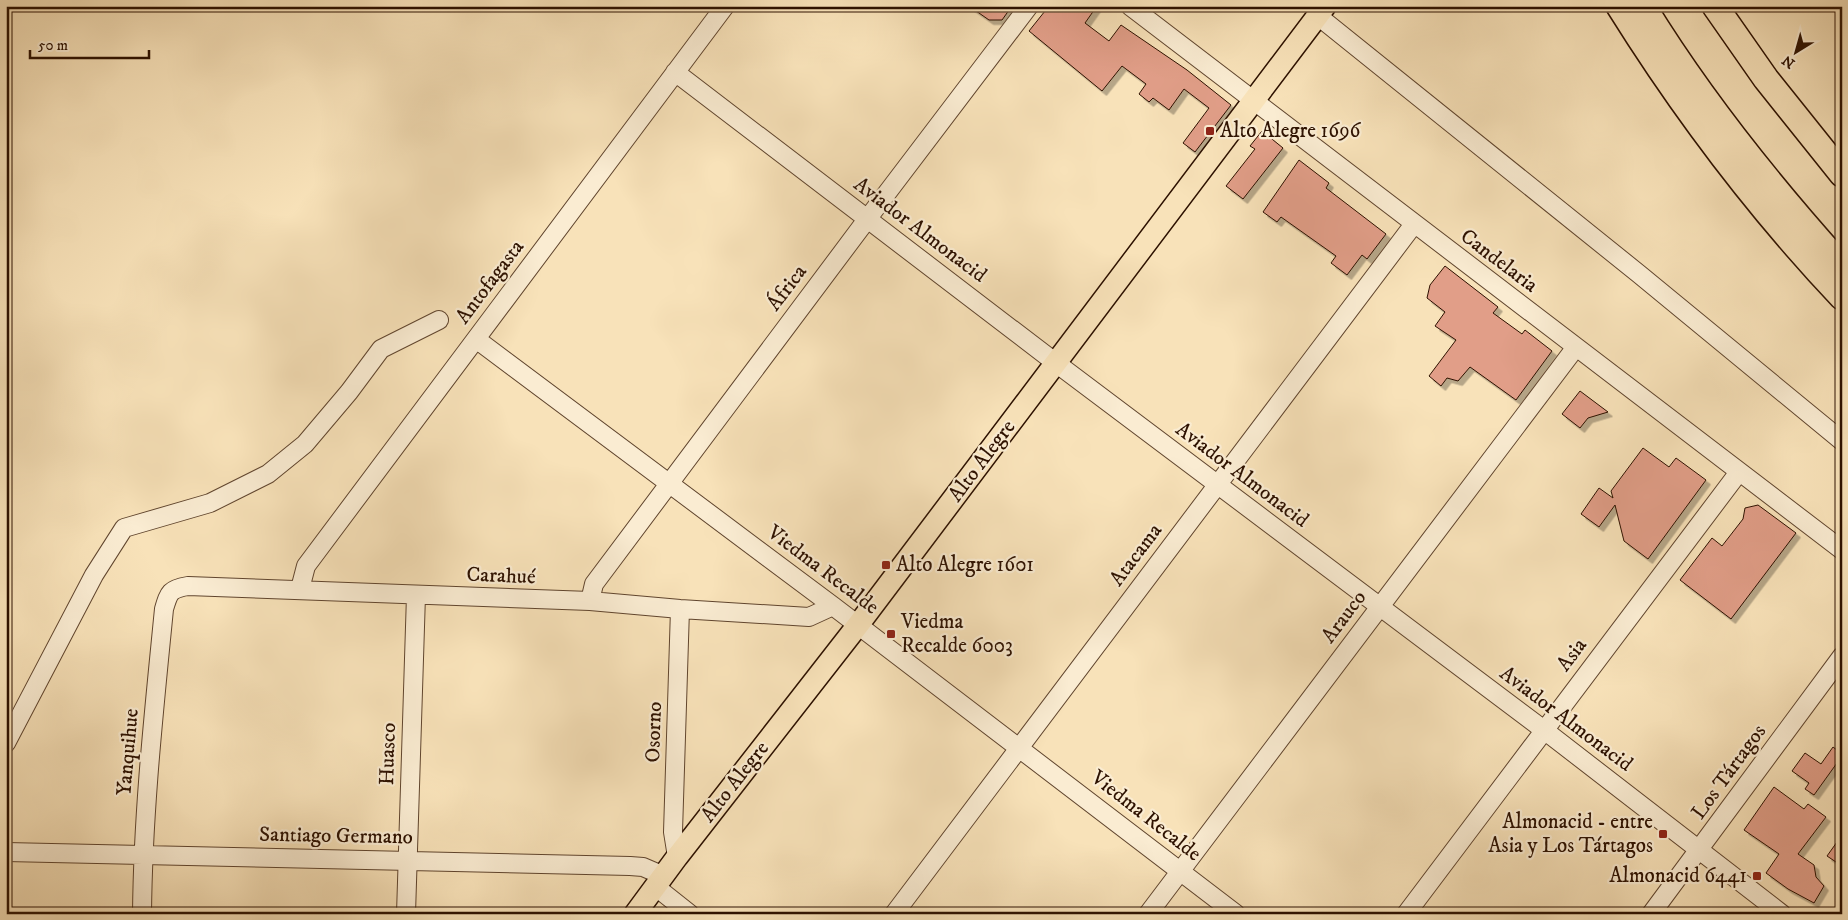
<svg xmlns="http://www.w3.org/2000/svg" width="1848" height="920" viewBox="0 0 1848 920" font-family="'IM FELL DW Pica',serif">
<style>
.building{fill:#e19e88;stroke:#2d1100;filter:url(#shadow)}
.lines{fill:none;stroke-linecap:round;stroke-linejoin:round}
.minor-casing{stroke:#60452e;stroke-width:20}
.major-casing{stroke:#2d1100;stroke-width:24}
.highway-casing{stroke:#2d1100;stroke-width:28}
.minor{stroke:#faecd2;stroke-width:18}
.major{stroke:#f8e2b9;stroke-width:21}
.highway{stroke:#f8e2b9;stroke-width:25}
.poi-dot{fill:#8f2418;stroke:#faecd2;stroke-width:2}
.labels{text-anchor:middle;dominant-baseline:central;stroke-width:4.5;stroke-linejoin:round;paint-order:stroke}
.poi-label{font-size:21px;fill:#2d1100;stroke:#faecd2;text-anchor:start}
.street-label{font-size:21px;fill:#2d1100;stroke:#faecd2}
</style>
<defs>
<filter id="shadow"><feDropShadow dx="4.5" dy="4.5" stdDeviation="0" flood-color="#0004"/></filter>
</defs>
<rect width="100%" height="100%" fill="#f8e2b9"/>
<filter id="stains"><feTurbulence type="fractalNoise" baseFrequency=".004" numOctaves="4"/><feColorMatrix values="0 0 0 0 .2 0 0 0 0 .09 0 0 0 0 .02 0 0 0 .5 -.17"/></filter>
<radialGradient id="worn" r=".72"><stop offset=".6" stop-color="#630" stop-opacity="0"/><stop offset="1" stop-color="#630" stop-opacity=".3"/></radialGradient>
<path class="building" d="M969,6H1012L1002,20H989Z
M1049,6H1097L1085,23L1109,41L1121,25L1187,70L1231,105L1195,152L1183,143L1209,108L1184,89L1169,110L1153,98L1149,102L1139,94L1146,84L1122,66L1102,91L1029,31Z
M1262,131L1283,148L1243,199L1226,186L1255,149L1250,146Z
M1299,160L1329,183L1326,188L1386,234L1367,259L1362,255L1347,275L1331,263L1336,256L1281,217L1277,222L1263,212Z
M1445,266L1498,307L1493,313L1522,334L1525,330L1552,351L1516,400L1470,367L1458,381L1447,378L1441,386L1429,376L1456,340L1435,326L1445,312L1427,298L1430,285Z
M1580,391L1608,412L1588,418L1580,428L1562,414Z
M1643,448L1669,467L1676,458L1706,480L1648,559L1624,541L1615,505L1599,527L1581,514L1599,488L1613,498L1611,491Z
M1758,505L1796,533L1731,619L1680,580L1712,538L1722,546L1743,519L1745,508Z
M1833,747L1842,754V756L1814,795L1805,789L1809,783L1792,771L1805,753L1821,764Z
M1774,787L1804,809L1808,804L1826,817L1798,854L1814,865L1816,877L1824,886L1814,903L1788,889L1766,873L1779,854L1744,830Z
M1842,835V866L1827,856Z"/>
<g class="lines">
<defs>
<path id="minor" d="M1130,6L1842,550
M1318,16L1639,274L1842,441
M675,72L1056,363L1544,730L1782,914
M476,339L833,606L1236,914
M300,589L306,566L725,6
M590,601L594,584L868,218L1029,6
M6,743L94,575L124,528L210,503L268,474L305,444L349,392L381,349L439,320
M6,852L630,866L643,867L664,876
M677,857L673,832L680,609
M656,887L690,914
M142,914C143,811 154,711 164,609C169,592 170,589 188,586L590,601L680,609L809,617L833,606
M406,914L416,595
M894,914L1414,224
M1148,914L1576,347
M1406,914L1739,472
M1651,914L1842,656"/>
<path id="major" d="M635,914L677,857L858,625L1325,6"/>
<path id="highway" d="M1619,6C1684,110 1758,208 1842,297
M1643,6C1700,99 1769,185 1842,266
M1715,6L1766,79L1842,174"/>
</defs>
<use href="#minor" class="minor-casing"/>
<use href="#major" class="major-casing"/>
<use href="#highway" class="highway-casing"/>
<use href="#minor" class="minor"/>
<use href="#major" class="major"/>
<use href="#highway" class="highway"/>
</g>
<g class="poi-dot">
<rect x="1205" y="126" width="10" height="10" rx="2.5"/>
<rect x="881" y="560" width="10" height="10" rx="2.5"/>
<rect x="886" y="629" width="10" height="10" rx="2.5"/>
<rect x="1658" y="829" width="10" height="10" rx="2.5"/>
<rect x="1752" y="871" width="10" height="10" rx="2.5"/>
</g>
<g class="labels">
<g class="poi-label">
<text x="1220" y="131">Alto Alegre 1696</text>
<text x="896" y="565">Alto Alegre 1601</text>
<text x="901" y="622">Viedma<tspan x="901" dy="24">Recalde 6003</tspan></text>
<text x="1653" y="822" text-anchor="end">Almonacid - entre<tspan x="1653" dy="24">Asia y Los Tártagos</tspan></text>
<text x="1747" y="876" text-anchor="end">Almonacid 6441</text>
</g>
<g class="street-label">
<text transform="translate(920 230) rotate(37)">Aviador Almonacid</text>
<text transform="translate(1499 261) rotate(37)">Candelaria</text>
<text transform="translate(490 282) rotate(-53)">Antofagasta</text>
<text transform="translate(787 288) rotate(-53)">África</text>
<text transform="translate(982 461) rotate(-53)">Alto Alegre</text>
<text transform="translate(1242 475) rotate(37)">Aviador Almonacid</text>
<text transform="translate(1136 555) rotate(-53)">Atacama</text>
<text transform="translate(823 570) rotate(37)">Viedma Recalde</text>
<text transform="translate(501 576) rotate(2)">Carahué</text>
<text transform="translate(1344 617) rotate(-53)">Arauco</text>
<text transform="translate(1572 655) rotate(-53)">Asia</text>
<text transform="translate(1566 719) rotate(37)">Aviador Almonacid</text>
<text transform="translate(654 732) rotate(-88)">Osorno</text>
<text transform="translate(128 752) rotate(-85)">Yanquihue</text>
<text transform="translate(388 754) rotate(-88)">Huasco</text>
<text transform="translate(1729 772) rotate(-54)">Los Tártagos</text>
<text transform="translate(735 782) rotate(-52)">Alto Alegre</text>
<text transform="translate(1146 816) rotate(38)">Viedma Recalde</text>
<text transform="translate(336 836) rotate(1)">Santiago Germano</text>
</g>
</g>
<rect width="1848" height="920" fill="none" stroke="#f8e2b9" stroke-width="25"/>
<rect x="8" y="8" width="1833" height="905" fill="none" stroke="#2d1100" stroke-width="2.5"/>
<rect x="12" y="12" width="1823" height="895" fill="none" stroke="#2d1100"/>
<g transform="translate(1796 52) rotate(217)" stroke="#faecd2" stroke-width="4" paint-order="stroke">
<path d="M0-4L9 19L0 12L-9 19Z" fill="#2d1100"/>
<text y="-8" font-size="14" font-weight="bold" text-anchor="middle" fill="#2d1100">N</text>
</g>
<path d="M30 50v8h119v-8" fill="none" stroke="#2d1100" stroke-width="2.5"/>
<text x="38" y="50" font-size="15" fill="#2d1100" stroke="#faecd2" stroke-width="4" paint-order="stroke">50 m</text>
<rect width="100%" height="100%" filter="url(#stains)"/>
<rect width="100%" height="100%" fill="url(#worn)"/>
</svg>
